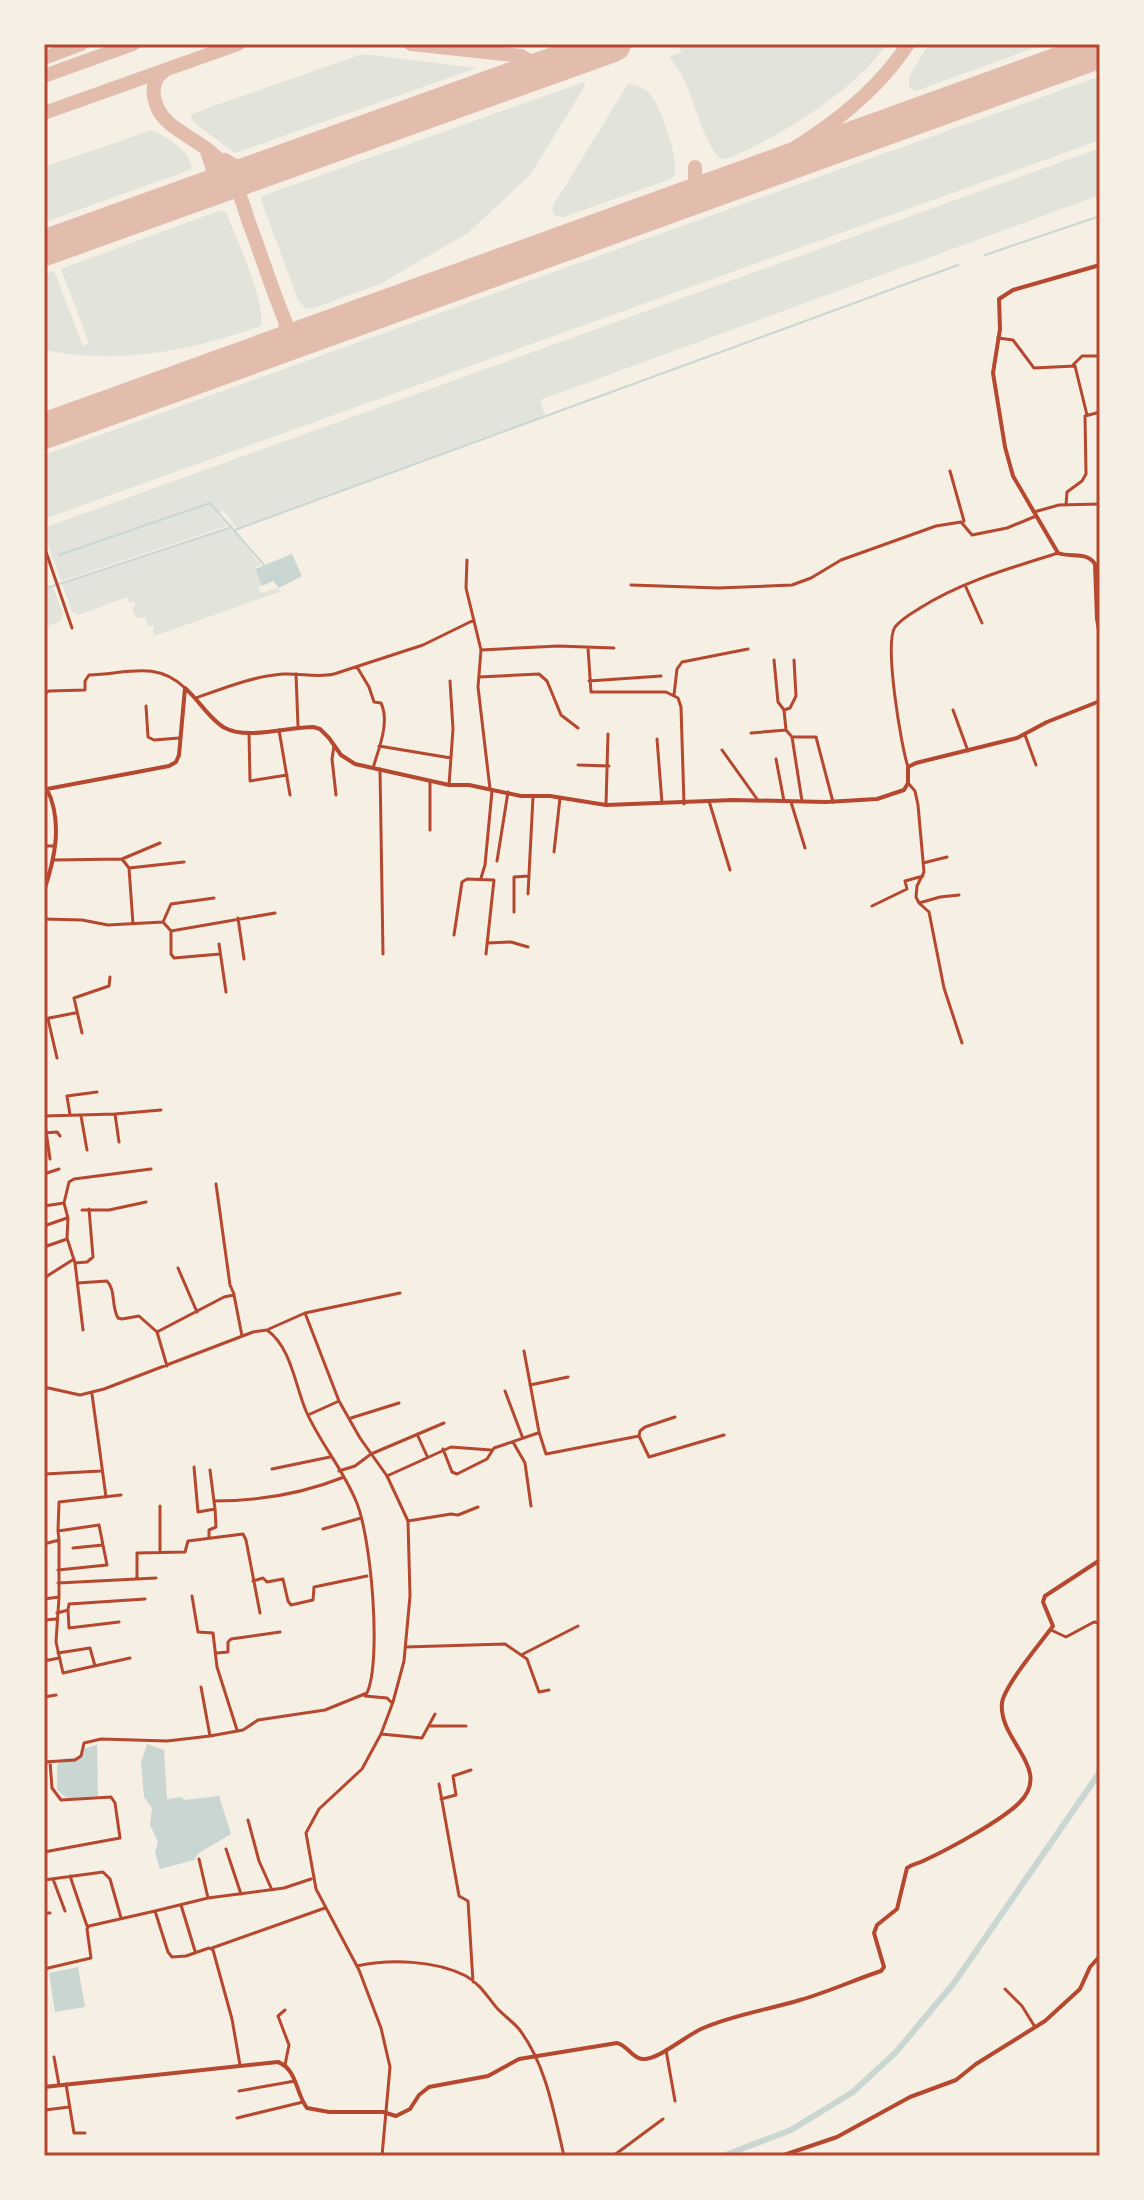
<svg xmlns="http://www.w3.org/2000/svg" width="1144" height="2200" viewBox="0 0 1144 2200" font-family="'IBM Plex Sans',sans-serif">
<style>
.green{fill:#e2e4dc}
.water{fill:#c9d6d2}
.lines{fill:none;stroke-linecap:round;stroke-linejoin:round}
.stream{stroke:#c9d6d2;stroke-width:2}
.canal{stroke:#c9d6d2;stroke-width:6}
.taxiway{stroke:#e2bdae;stroke-width:14}
.runway{stroke:#e2bdae;stroke-width:36}
.minor{stroke:#b5482f;stroke-width:3}
.tertiary{stroke:#b5482f;stroke-width:4}
.neatline{fill:none;stroke:#b5482f;stroke-width:3}
</style>
<rect width="100%" height="100%" fill="#f6efe4"/>
<path class="green" d="M686,44H887C853,92 781,136 727,159L719,158C695,128 695,86 669,57L681,52L679,47Z
M929,44H1045L916,91L909,87V77Z
M362,54L477,68L235,153L197,125L190,117L194,113Z
M1100,76V140L44,519V455Z
M584,82L585,86L530,175L468,233L380,284L311,309L305,308L298,300L261,200L262,196Z
M628,84C637,85 645,87 651,95C661,107 679,160 675,174L671,179L564,217L555,216L552,210L554,204Z
M152,130C168,138 190,150 192,169L45,222L44,167Z
M1100,148V195L540,400L545,416L538,419L238,529L224,511L217,513L227,526L61,581L44,534L46,527Z
M221,210L226,212C236,238 266,301 261,326C191,351 118,365 44,350V275L54,271L83,346L89,343L61,269Z
M229,529L235,533L261,565L254,568L262,585L259,587L261,593L276,588L282,591L154,636L153,625L148,627L146,617L136,618L132,608L135,606L134,602L129,603L127,597L79,615L72,612L62,584Z
M53,587L63,614L61,621L44,627V590Z"/>
<path class="water" d="M292,554L302,576L279,588L273,581L262,586L255,569Z
M147,1744L164,1750L167,1799L181,1797L185,1800L219,1796L231,1834L199,1853L194,1860L160,1869L155,1853L158,1842L150,1825L152,1808L144,1797L141,1763Z
M97,1745L98,1796L67,1798L57,1790V1766L62,1759L79,1757L82,1749Z
M78,1967L85,2007L55,2012L49,1973Z"/>
<g class="lines">
<path class="stream" d="M985,255L1100,216
M235,530L958,265
M59,555L210,503L264,565
M44,589L232,527"/>
<path class="canal" d="M723,2156L791,2130L853,2092L896,2052L954,1983L1100,1772"/>
<path class="taxiway" d="M411,44L521,56L526,59L525,73L506,82
M1087,55L1099,44
M44,58L81,44
M164,71C146,84 154,110 169,123C187,138 208,146 223,164C236,180 242,201 248,220C262,256 273,294 289,330L297,338H304
M44,76L133,44
M44,113L238,44
M225,160L244,172L259,171
M737,182C800,147 868,106 908,44
M190,196L202,191L212,182L213,170L207,151
M678,203L695,186V167
M277,348C286,341 287,333 285,321"/>
<path class="runway" d="M44,248L613,44
M44,431L1100,50"/>
<path class="minor" d="M998,338L1013,340L1034,368L1075,366L1087,415
M1073,365L1082,356H1100
M950,471L964,521
M1066,505L1067,492L1082,481L1086,474L1085,416L1100,412
M1034,512L1059,505L1100,504
M44,546L72,628
M467,560L466,588L481,650L478,687L490,789
M631,585L718,588L792,585L811,578L841,560L936,526L961,522L972,535L1007,528L1036,516
M965,585L982,623
M588,648L591,692H666L678,698L681,707L684,804
M481,650L558,646L614,648
M774,660L778,702L784,710
M794,660L796,696L790,708L784,710L786,730L792,737H816L833,802
M357,667L369,687L374,702L381,703C390,722 379,748 373,768
M296,674L298,726
M479,677L539,674L547,681L561,715L578,728
M589,681L661,676
M44,694L49,691L85,690V681L89,675C126,674 156,660 185,688
M674,695L677,669L682,662L748,649
M196,698C224,688 254,676 283,674C301,673 317,678 334,674L423,645L474,620
M146,706L148,737L154,740L179,738
M953,710L968,751
M279,730L290,795
M249,733L250,781L287,775
M751,733L786,730
M1025,735L1036,765
M792,737L802,801
M657,739L662,803
M334,746L332,759L336,795
M379,746L451,758
M722,750L757,799
M776,759L784,801
M578,765L609,766
M908,767C901,746 884,643 895,627C901,619 912,613 920,608C963,581 1011,568 1058,553
M380,769L383,954
M430,781V830
M908,783L915,791L918,805L924,872L917,886L916,897L919,903L929,912L944,988L962,1043
M449,785L453,729L450,681
M709,801L730,870
M791,802L805,848
M606,805L608,734
M44,846H55
M554,852L560,798
M122,859L129,868L133,924
M54,860L122,859L160,843
M497,861L508,792
M923,863L947,857
M129,868L184,862
M481,878L485,865L492,791
M528,894L533,797
M919,903L940,897L959,895
M872,906L907,889L905,881L923,876
M514,912V877L528,876
M238,918L244,959
M44,919L82,920L108,925L163,922L171,904L214,898
M163,922L171,931L275,913
M171,931V954L174,958L220,954
M454,935L462,882L467,879L494,880L486,954
M487,943L511,942L528,947
M219,944L226,992
M44,1019L75,1013
M48,1019L57,1058
M82,1033L74,998L109,986L110,977
M115,1114L161,1110
M70,1115L67,1096L97,1092
M44,1116L115,1114L119,1142
M81,1116L87,1150
M44,1117L50,1159
M44,1133L57,1132L60,1136
M44,1174L59,1169
M216,1184L230,1285L234,1294
M64,1203L69,1182L74,1179L151,1169
M44,1206L64,1203L68,1218L67,1238L75,1263L83,1330
M82,1210H109L146,1202
M44,1226L67,1218
M44,1247L67,1239
M75,1263L87,1262L93,1257L89,1209
M178,1268L197,1312
M44,1278L74,1259
M78,1283L107,1281C116,1290 111,1306 118,1318L122,1319L139,1316L157,1332L224,1297L234,1295L242,1336
M305,1313L400,1293
M269,1329L305,1313L339,1401L360,1438L387,1476L408,1521L410,1596L404,1661L393,1702L381,1734L362,1769L319,1809L306,1833L316,1889L359,1970L381,2028L390,2067L382,2156
M157,1332L167,1366
M524,1351L539,1432L546,1454L639,1436
M530,1385L568,1377
M44,1387L80,1395L104,1389L253,1332L267,1330C291,1347 295,1385 306,1411C320,1443 343,1469 356,1501C371,1535 382,1660 367,1693L325,1710L258,1720L243,1730L210,1736L167,1741L101,1739L84,1743L81,1756L75,1760L44,1762
M505,1391L522,1436
M92,1394L106,1497
M308,1415L339,1401
M675,1417L645,1427L640,1431L639,1436L649,1457L724,1435
M351,1418L399,1403
M417,1434L427,1456
M513,1442L525,1463L531,1506
M443,1449L452,1472L457,1474L487,1459L494,1448L538,1433
M194,1467L198,1512L215,1509L210,1470
M272,1469L330,1457
M339,1471L355,1466L371,1454L444,1423
M45,1474L101,1471
M387,1476L451,1447L491,1450
M214,1501C259,1501 302,1494 344,1477
M408,1521L451,1514L458,1515L478,1507
M323,1529L361,1518
M58,1531L59,1502L121,1495
M209,1538V1530L216,1527L215,1508
M44,1544L59,1540L58,1531L99,1525L107,1565L58,1570
M73,1548L103,1545
M160,1551V1506
M137,1579V1553L185,1552L188,1541L243,1534L246,1540L260,1613
M253,1581L263,1578L267,1582L283,1579L288,1601L291,1605L313,1600L314,1587L367,1576
M58,1583L156,1578
M192,1596L198,1632L213,1633L217,1667L237,1730
M59,1597L56,1642L63,1673L130,1658
M44,1599L59,1597V1540
M68,1610L69,1628L119,1622
M57,1613L68,1610L69,1604L145,1599
M44,1620L56,1619
M1051,1630L1066,1637L1094,1622L1100,1623
M405,1647L505,1644L527,1659L539,1692L549,1690
M58,1653L90,1648L95,1666
M217,1653L228,1652V1642L231,1639L280,1632
M523,1654L578,1626
M44,1661L59,1658
M201,1687L210,1736
M365,1696L387,1698L391,1702
M44,1697L56,1695
M430,1726H466
M381,1734L422,1738L435,1714
M439,1784L459,1896L468,1901L473,1982
M441,1799L456,1795L453,1776L471,1770
M248,1820L259,1861L272,1890
M226,1849L241,1894
M44,1852L120,1838L115,1803L111,1797L61,1800L52,1788L50,1762
M199,1859L208,1898
M70,1876L87,1926
M53,1879L65,1911
M44,1880L103,1872L110,1879L121,1918
M181,1905L195,1951
M155,1911L208,1898L284,1888L311,1879
M44,1913H50
M212,1948L325,1908
M357,1966C390,1959 435,1960 466,1976C479,1983 487,1996 496,2007C503,2015 512,2021 519,2029C546,2064 554,2113 564,2156
M44,1969L91,1958L87,1929L89,1926L155,1911L168,1952L172,1957L186,1956L209,1948L213,1950L232,2019L240,2065
M1005,1989L1022,2006L1035,2027
M285,2010L278,2016L289,2045L285,2065
M666,2050L675,2101
M54,2057L59,2085
M66,2084L74,2133H85
M239,2091L295,2081
M45,2110L69,2107
M237,2118L303,2102
M613,2156L663,2119"/>
<path class="tertiary" d="M1100,265L1013,290L999,299L1000,329L993,373L1005,447L1013,476L1058,553C1071,558 1086,551 1095,564L1097,619L1100,635
M185,688C199,700 210,720 225,728C247,740 288,727 313,727L320,729L329,738L341,755L355,764L449,785H469L521,796H550L606,805L733,800L826,802L877,799L904,790L908,783V767L916,763L1017,738L1047,722L1100,701
M44,891C55,858 63,822 47,789L169,766L176,762L179,755L185,688
M44,2087L278,2062C297,2069 296,2094 307,2108L329,2112H383L396,2116L410,2109L419,2095L429,2087L488,2076L519,2059L617,2043C627,2045 632,2058 642,2059C657,2061 687,2035 701,2029C732,2015 767,2010 800,2000C828,1992 854,1980 881,1971L884,1967L874,1933L877,1925L897,1909L907,1868C912,1864 917,1864 923,1861C947,1850 1001,1821 1019,1803C1054,1769 998,1741 1002,1703C1004,1686 1042,1641 1053,1626L1043,1602L1045,1596L1100,1560
M781,2156L837,2137L910,2097L956,2080L976,2064L1045,2021L1080,1989L1090,1967L1100,1956"/>
</g>
<rect width="1144" height="2200" fill="none" stroke="#f6efe4" stroke-width="92"/>
<rect x="46" y="46" width="1052" height="2108" class="neatline"/>
</svg>
